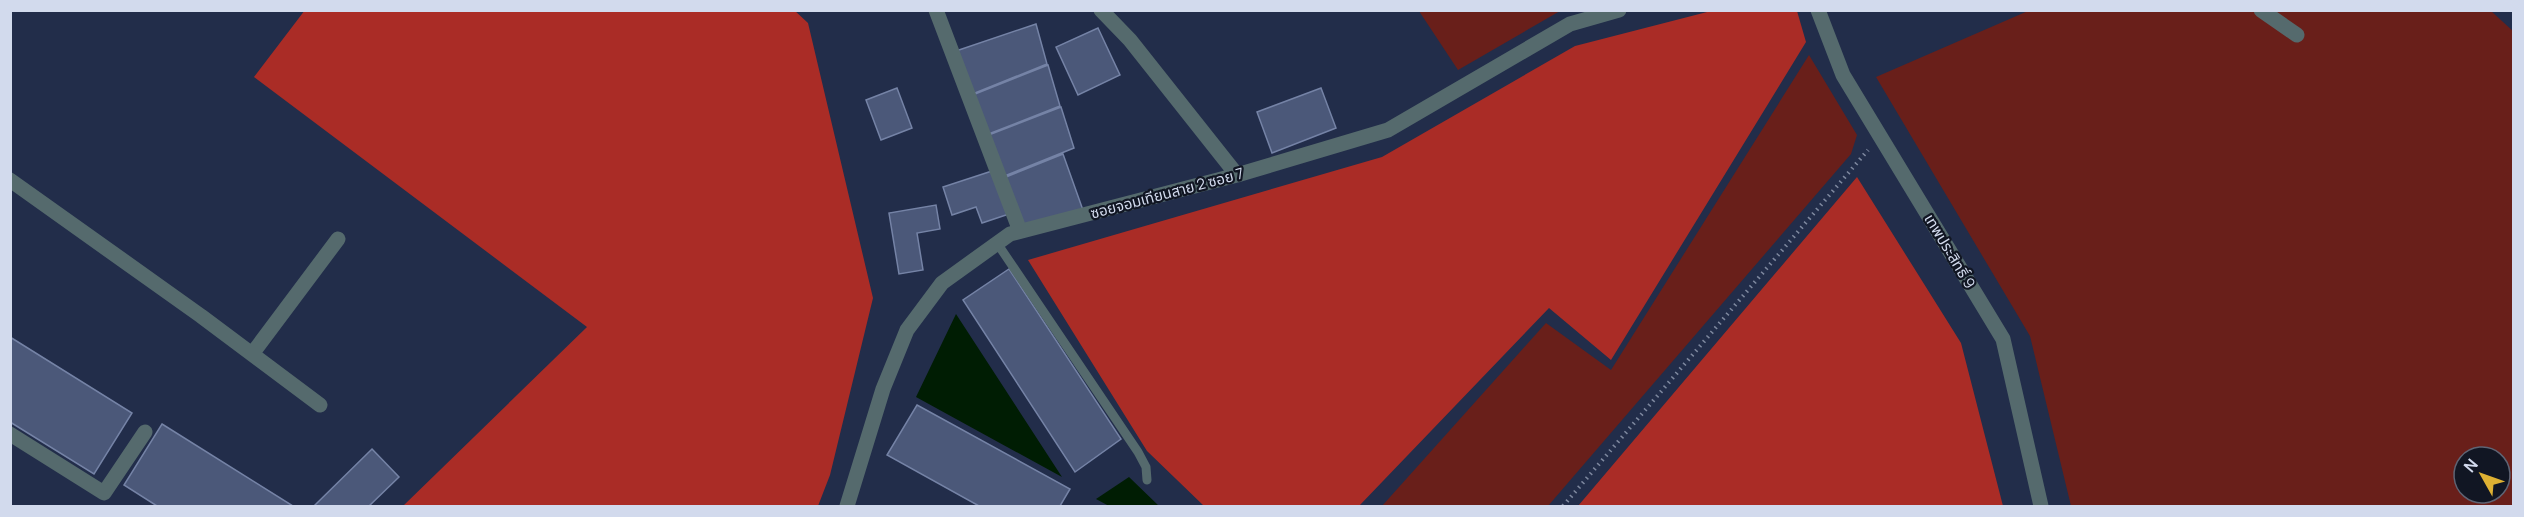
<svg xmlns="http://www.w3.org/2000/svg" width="2524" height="517" viewBox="0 0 2524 517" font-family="Manrope,'Noto Sans Thai',sans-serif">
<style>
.green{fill:#691f1a;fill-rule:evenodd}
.forest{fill:#aa2c26}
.water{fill:#001d03}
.building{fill:#4b5879;stroke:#7583a6;stroke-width:1.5}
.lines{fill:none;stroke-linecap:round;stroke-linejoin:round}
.path{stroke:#7e889f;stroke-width:4;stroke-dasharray:1.5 4.5;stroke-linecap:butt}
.lane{stroke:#556a6d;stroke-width:9}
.street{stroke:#556a6d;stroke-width:15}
.labels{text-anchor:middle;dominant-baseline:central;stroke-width:4.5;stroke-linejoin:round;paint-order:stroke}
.street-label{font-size:15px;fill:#d2daed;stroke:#111623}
</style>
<rect width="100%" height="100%" fill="#222d4a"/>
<path class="green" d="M1419,11H1560L1458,70Z
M2028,11H2491L2514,32L2513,506H2071L2030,336L1876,77ZM2464,457H2500V493H2464Z
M1809,55L1857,135L1851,154L1548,506H1382L1546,323L1611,370Z"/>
<path class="forest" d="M305,10H794L808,23L873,298L830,475L818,506H403L587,327L254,77Z
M1711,11H1797L1806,42L1611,360L1549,308L1359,506H1204L1147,451L1028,260L1382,157L1575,46Z
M1857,177L1961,343L2003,506H1578Z"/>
<path class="water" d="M956,314L1062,477L916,397Z
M1129,477L1159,506H1109L1096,499Z"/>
<path class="building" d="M1036,24L1047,64L970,95L953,52Z
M1098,28L1120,75L1078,95L1056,47Z
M1048,65L1060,106L986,135L970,96Z
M897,88L912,128L881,140L866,100Z
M1321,88L1336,128L1272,153L1257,112Z
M1061,107L1074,148L1002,177L986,136Z
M1063,154L1084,213L1020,230L1001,179Z
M995,170L1009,214L982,223L976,207L952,215L943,187Z
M936,205L940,229L917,233L923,270L899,274L889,213Z
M1009,269L1121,439L1075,472L963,300Z
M10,337L132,413L94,474L10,422Z
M917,405L1070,489L1060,506H979L887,455Z
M162,424L293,506H157L124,485Z
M372,449L399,477L369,506H314Z"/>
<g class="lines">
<path class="path" d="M1563,506L1868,150"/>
<path class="lane" d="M997,243L1138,452L1146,467L1147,480"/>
<path class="street" d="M936,10L1020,231
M1101,10L1130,40L1237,175
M1818,10L1843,75L2003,339L2041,506
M2261,10L2297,35
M10,180L201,316L320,405
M252,354L338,239
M10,434L104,493L145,432
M847,506L883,389L907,330L942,283L1010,234L1237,175L1388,130L1570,24L1619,10"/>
</g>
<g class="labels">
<g class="street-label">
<text transform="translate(1167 193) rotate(-15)">ซอยจอมเทียนสาย 2 ซอย 7</text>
<text transform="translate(1950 251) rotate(59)">เทพประสิทธิ์ 9</text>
</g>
</g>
<rect width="2524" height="517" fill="none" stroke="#d2daed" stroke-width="24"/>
<g transform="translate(2482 475) rotate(310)"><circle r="28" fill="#111623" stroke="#5e6474" stroke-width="1.5"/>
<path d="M0-4.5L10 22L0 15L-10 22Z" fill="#deb133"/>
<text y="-9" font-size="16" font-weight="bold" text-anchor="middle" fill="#d2daed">N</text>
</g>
</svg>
